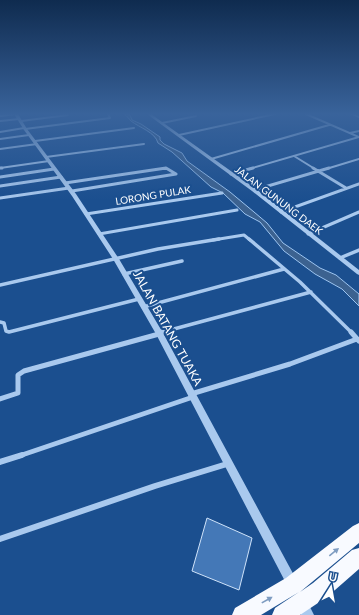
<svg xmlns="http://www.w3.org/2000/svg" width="359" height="615" viewBox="0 0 359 615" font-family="Lato,sans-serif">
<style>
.water{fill:#3c6290;stroke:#9cc4f0}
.building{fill:#4478b7;stroke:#cfe3fa}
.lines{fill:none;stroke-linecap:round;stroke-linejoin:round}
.minor-far4{stroke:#a9c9ee;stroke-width:2}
.minor-far3{stroke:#a9c9ee;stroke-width:3}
.minor-far2{stroke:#a9c9ee;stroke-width:3.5}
.minor-far1{stroke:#a9c9ee;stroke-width:5}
.minor{stroke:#a9c9ee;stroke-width:6}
.tertiary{fill:#a9c9ee;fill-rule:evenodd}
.trunk{fill:#f8faff;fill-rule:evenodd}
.oneway{fill:#7e9cc1}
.labels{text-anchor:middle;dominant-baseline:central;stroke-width:4;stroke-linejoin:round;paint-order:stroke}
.far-street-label{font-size:10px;fill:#fff;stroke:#1b4f8f}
.street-label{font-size:12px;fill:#fff;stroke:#1b4f8f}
</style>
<rect width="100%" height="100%" fill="#1b4f8f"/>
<path class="water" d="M124,114L130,115L132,120L141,124L160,137V140L164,144L182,153L187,161L230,192L254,212L267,223L283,243L320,268L336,275L359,294V306L342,289L315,274L284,251L260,222L245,214L223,193L211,187L172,152L158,143C155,132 140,128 131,121C129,119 127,116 124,114Z"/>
<path class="building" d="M207,518L252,538L239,590L192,571Z"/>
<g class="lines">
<path class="minor-far4" d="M306,114L359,137
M0,116L16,114
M0,121L19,119
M21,121L68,115
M162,123L196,116
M25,129L110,118L108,114
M0,132L24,128
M350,133L359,131
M179,135L275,114
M0,139L29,135
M35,141L134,128
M0,149L37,144
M294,156L315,169
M46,157L144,144
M211,159L329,125
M0,168L49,161
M161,169H167
M249,169L359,137
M326,169L359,159"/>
<path class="minor-far3" d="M0,168H2
M313,168L346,188
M231,174L253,168
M0,177L54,169
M65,183L166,168L176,174L72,191
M0,186L61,177
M254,190L329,168
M0,198L69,188
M281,212L359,184
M86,214L222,193
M99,234L237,210
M308,234L359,212
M213,240L244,235L250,240"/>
<path class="minor-far2" d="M249,239L300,282L352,333
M340,258L359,250
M124,274L182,261
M0,285L158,249L219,239
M143,307L284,269
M0,322L4,323L6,331L9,332L139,299
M159,333L311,292"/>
<path class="minor-far1" d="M351,332L359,341
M159,333L161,332
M191,394L290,364L357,339
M0,399L18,393V375L24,371L159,334
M19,456L193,397"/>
<path class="minor" d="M0,462L22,455
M0,539L155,486L227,464"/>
<path class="tertiary" d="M14,114H18L27,129L76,194L119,259L163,333L296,579L298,583L296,587L292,589L288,587L156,334L113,259L72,196L24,130Z
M147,114H151L256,189L359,270V275L357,274L252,191Z
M350,114H354L359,116V118Z
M302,597L306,599L314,615H301L296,603L298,599Z"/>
<path class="trunk" d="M359,523V543L300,592L313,583L352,550L359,548V569L327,597L300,615H272L275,608L299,592L261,615H232L235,608L286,578L353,526Z"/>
</g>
<defs><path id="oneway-solid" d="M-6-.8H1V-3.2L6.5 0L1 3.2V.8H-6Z"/></defs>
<g class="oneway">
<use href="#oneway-solid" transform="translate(334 552) rotate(-39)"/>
<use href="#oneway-solid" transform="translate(267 600) rotate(-29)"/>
</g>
<linearGradient id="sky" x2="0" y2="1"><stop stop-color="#0f2b4f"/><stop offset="0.57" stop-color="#39639b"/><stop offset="1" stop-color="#39639b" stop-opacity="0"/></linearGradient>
<rect width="359" height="200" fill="url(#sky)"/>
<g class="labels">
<g class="far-street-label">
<text transform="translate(153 195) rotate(-9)">LORONG PULAK</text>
<text transform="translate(279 200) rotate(37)">JALAN GUNUNG DAEK</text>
</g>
<g class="street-label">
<text transform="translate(168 328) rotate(61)">JALAN BATANG TUAKA</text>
</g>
</g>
<g transform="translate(331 587) rotate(11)" stroke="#1b4f8f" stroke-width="3" paint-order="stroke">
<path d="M0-3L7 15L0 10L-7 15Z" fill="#ffffff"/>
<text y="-6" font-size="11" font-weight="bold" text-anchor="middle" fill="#ffffff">U</text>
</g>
</svg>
